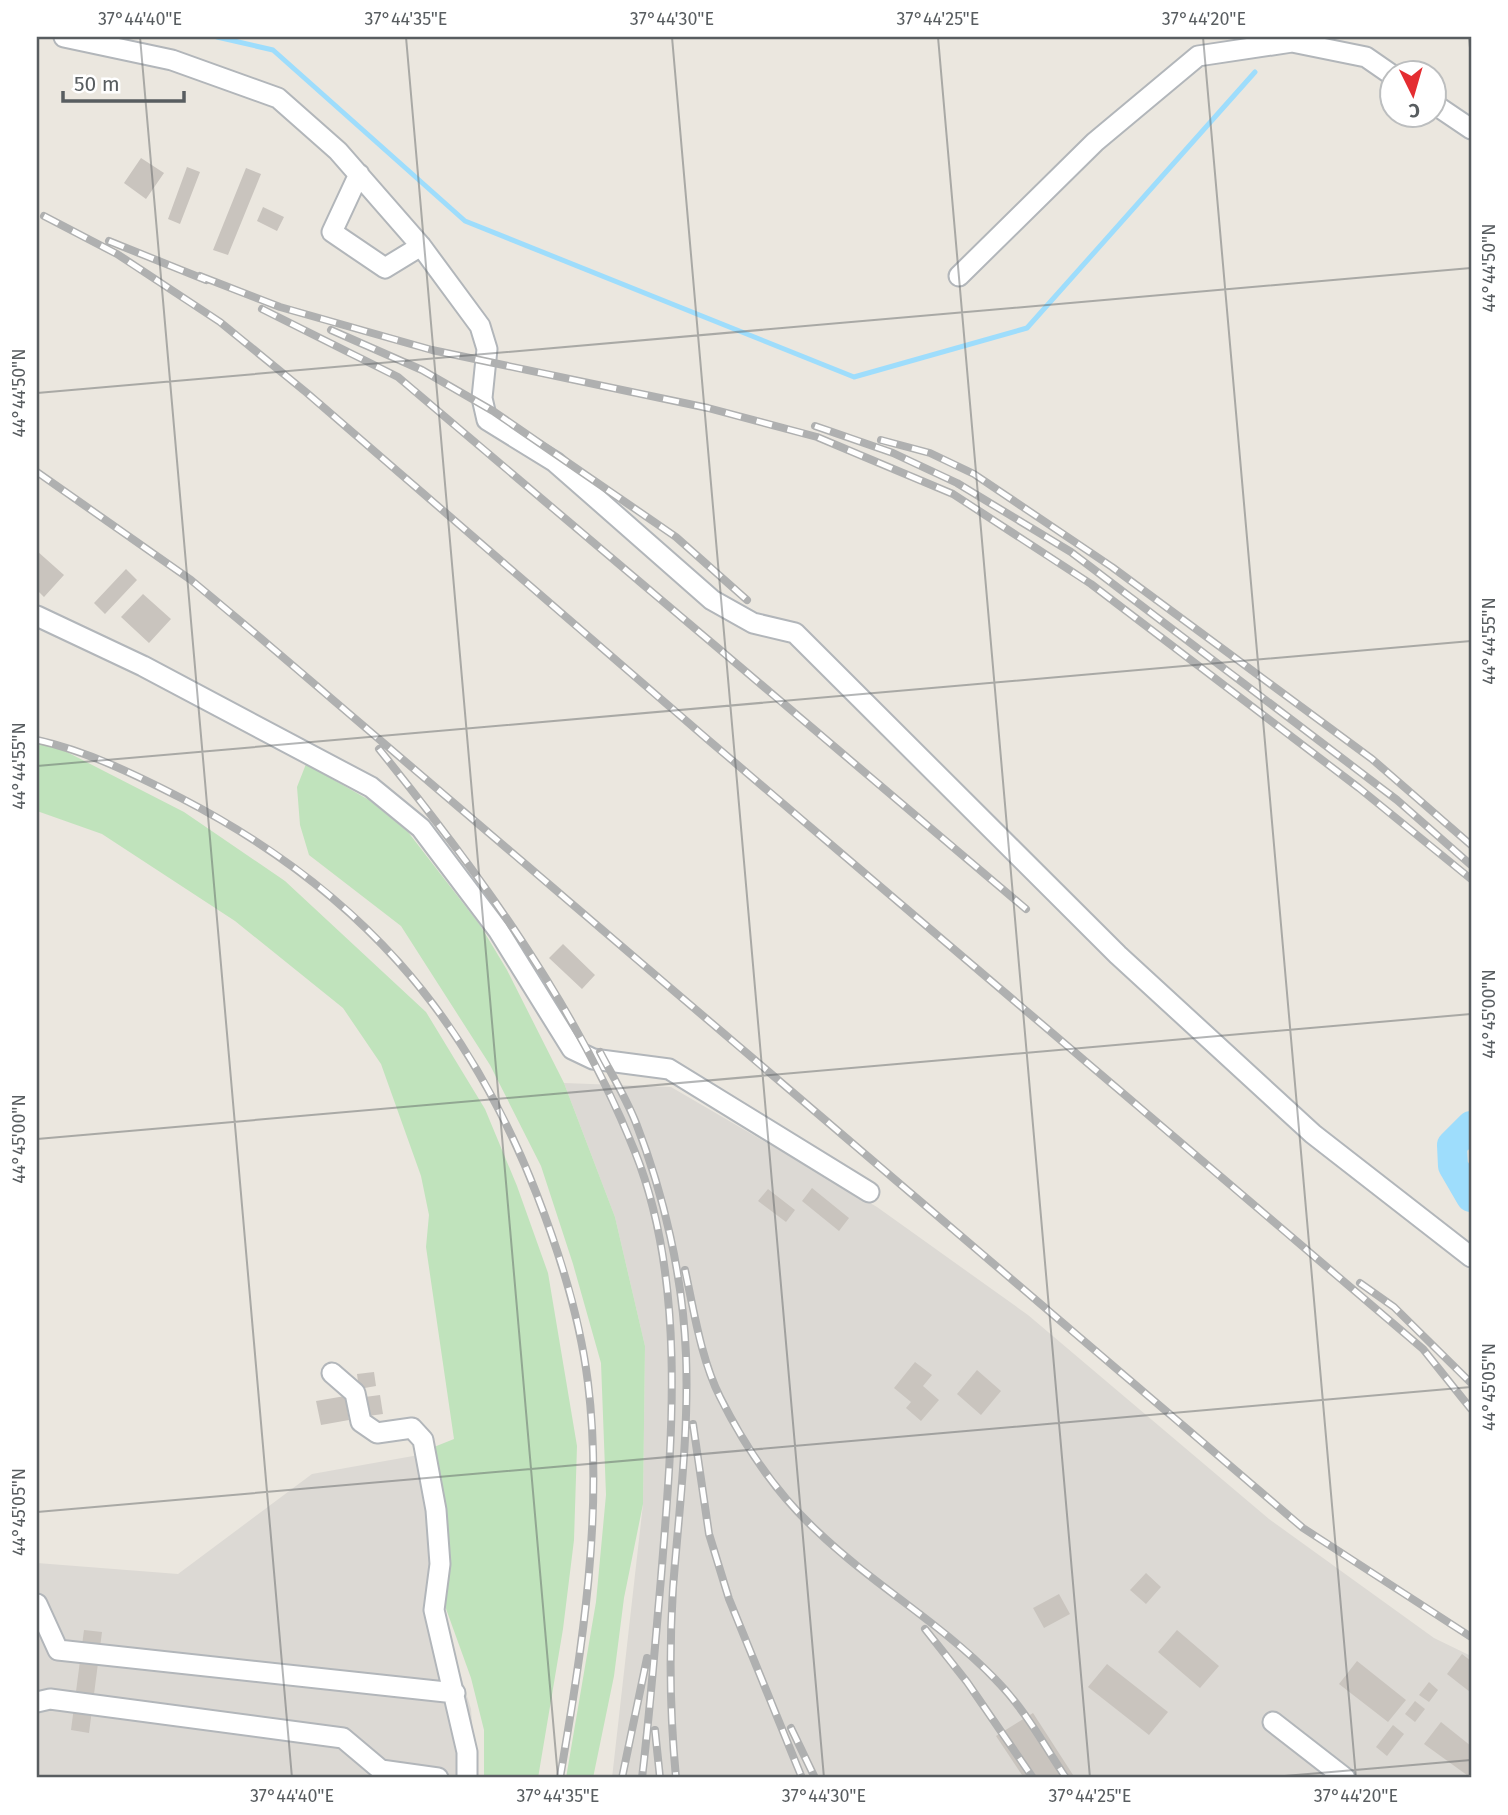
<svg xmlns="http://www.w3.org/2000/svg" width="1508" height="1815" viewBox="0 0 1508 1815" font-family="'Fira Sans',sans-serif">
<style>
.industrial{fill:#dcd9d4}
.green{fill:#c0e3bc}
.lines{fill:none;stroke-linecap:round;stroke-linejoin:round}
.stream{stroke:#9eddfc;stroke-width:5}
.river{stroke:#9eddfc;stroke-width:30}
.building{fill:#c9c4be}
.minor-casing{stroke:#b2b6ba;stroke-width:23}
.minor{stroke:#fff;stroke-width:19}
.rail-casing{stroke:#afb0b0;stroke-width:8}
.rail{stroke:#fff;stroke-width:5;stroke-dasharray:16;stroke-linecap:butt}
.ticks{fill:none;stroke:#585d60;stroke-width:2;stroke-opacity:0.45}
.neatline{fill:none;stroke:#585d60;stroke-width:2.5}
.ticks-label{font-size:18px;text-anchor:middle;fill:#585d60}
</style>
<rect width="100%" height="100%" fill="#ebe7df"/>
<path class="industrial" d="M564,1083L671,1087L877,1207L1028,1315L1269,1519L1434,1638L1471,1656V1778H612L643,1504L645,1346L615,1217Z
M430,1453L439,1605L471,1709L476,1778H37V1563L178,1574L312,1474Z"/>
<path class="green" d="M37,742L61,749L184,812L285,881L426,1012L485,1109L517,1186L548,1273L577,1446L574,1540L563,1629L538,1778H484V1730L471,1678L445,1606L448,1563L444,1499L434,1447L454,1439L426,1247L429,1215L421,1176L381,1064L343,1008L235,921L102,834L37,811Z
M306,764L369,800L408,832L480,925L507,970L564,1083L615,1217L645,1346L643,1504L624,1598L614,1676L593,1778H566L596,1602L606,1495L601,1363L573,1264L541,1166L490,1065L401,926L309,855L300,825L297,787Z"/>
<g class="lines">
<path class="stream" d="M217,37L273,50L465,221L854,377L1027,328L1255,72"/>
<path class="river" d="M1471,1126L1452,1145L1453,1166L1471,1197"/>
</g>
<path class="building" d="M141,158L164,173L146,199L124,183Z
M187,167L200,172L180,224L168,219Z
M246,168L261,174L228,255L213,250Z
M263,207L284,217L277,231L257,221Z
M37,551L64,575L44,597L37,590Z
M126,569L137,580L105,614L94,603Z
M143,594L171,619L149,643L121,617Z
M563,944L595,975L582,989L549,958Z
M812,1188L849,1218L839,1231L802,1201Z
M768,1189L795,1210L786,1222L758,1201Z
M915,1362L932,1375L923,1386L939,1400L921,1421L906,1408L911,1402L894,1388Z
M977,1370L1001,1391L981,1415L957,1394Z
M374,1372L376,1386L359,1389L357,1374Z
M380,1395L383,1414L368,1416L365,1397Z
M345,1396L349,1420L321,1425L316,1401Z
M1146,1573L1161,1587L1146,1604L1130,1590Z
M1059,1594L1070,1614L1044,1628L1033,1608Z
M84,1630L102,1632L89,1733L71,1730Z
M1177,1630L1219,1666L1200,1688L1158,1652Z
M1462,1654L1471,1661L1470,1692L1447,1674Z
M1357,1661L1406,1700L1388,1722L1339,1684Z
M1107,1664L1168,1712L1149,1735L1088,1687Z
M1429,1682L1438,1690L1429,1702L1419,1695Z
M1415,1701L1425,1709L1415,1722L1405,1714Z
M1033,1713L1075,1778H1024L996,1736Z
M1441,1722L1471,1746V1778L1424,1744Z
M1393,1725L1404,1734L1387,1756L1376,1747Z"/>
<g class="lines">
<defs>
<path id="minor" d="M64,37L172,60L278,98L338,151L421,246L480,326L487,349L482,398L487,420L555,462L712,600L753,623L795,633L1118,955L1313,1134L1471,1257
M1434,104L1471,129
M359,174L332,232L385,268L421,246
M959,276L1095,142L1198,56L1292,42L1366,57L1392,75
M37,616L143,666L371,787L421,828L498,930L572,1049L593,1059L669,1069L869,1192
M332,1373L355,1393L361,1422L377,1433L412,1428L423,1440L436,1510L440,1564L434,1610L467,1752V1778
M37,1604L58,1650L455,1693
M37,1702L50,1699L343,1738L381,1770L438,1778
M1273,1722L1345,1778"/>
</defs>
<use href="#minor" class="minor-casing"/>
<use href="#minor" class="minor"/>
<defs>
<path id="rail" d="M44,216L117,254L220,322L307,393L706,738L1423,1349L1471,1409
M109,241L206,280
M200,276L280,307L432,350L708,408L817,437L953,494L1091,584L1359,788L1471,879
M262,309L398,377L1026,909
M331,330L422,370L493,411L676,537L747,600
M815,426L893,453L957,483L1071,552L1397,800L1471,865
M881,440L930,453L974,474L1112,567L1372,759L1471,845
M37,472L191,580L257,635L1303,1528L1471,1637
M37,740C87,751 136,775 181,798C357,889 466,1012 537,1195C561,1257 580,1318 588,1383C604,1515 582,1648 560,1778
M379,749C478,872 576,1004 635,1152C687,1282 672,1442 661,1578C655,1645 650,1712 642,1778
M600,1052C612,1075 626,1098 636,1123C664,1195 683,1277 686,1355C689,1433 679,1510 673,1588C669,1651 670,1715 676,1778
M685,1270C694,1311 701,1359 720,1397C744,1445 777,1494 816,1530C872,1584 941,1623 995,1679C1024,1708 1044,1745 1066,1778
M1360,1283L1394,1307L1471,1383
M693,1424L709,1534L729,1599L802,1778
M925,1629L967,1682L1033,1778
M791,1728L815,1778
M655,1730L660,1778
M622,1778L647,1658"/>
</defs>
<use href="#rail" class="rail-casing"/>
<use href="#rail" class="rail"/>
</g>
<path class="ticks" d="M140,37L292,1778M406,37L558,1778M672,37L824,1778M938,37L1090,1778M1203,37L1356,1778M1469,37L1471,59M37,393L1471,268M37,766L1471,641M37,1139L1471,1014M37,1512L1471,1387M1260,1778L1471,1760"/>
<rect width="1508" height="1815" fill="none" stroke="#ffffff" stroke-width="77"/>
<g transform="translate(1413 94) rotate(175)"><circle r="33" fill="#ffffff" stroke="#bcbebf" stroke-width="2"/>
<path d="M0-5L12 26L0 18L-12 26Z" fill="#e42d31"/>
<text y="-10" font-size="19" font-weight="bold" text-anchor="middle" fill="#585d60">С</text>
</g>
<path d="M63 91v10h121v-10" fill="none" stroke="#585d60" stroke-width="3.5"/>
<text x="74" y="91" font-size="21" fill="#585d60" stroke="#ffffff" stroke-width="5" paint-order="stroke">50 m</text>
<rect x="38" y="38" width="1432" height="1738" class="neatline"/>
<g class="ticks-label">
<text x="140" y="25">37°44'40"E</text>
<text x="406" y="25">37°44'35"E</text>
<text x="672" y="25">37°44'30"E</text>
<text x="938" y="25">37°44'25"E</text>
<text x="1204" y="25">37°44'20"E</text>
<text transform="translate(1489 268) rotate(-90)" y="6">44°44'50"N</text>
<text transform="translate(19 393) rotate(-90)" y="6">44°44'50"N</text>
<text transform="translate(1489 641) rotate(-90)" y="6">44°44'55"N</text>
<text transform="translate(19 766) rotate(-90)" y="6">44°44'55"N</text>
<text transform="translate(1489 1014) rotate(-90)" y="6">44°45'00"N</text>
<text transform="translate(19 1139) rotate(-90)" y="6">44°45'00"N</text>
<text transform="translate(1489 1387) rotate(-90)" y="6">44°45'05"N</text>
<text transform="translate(19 1512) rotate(-90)" y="6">44°45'05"N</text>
<text x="292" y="1802">37°44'40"E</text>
<text x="558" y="1802">37°44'35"E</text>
<text x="824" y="1802">37°44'30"E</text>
<text x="1090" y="1802">37°44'25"E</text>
<text x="1356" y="1802">37°44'20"E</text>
</g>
</svg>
